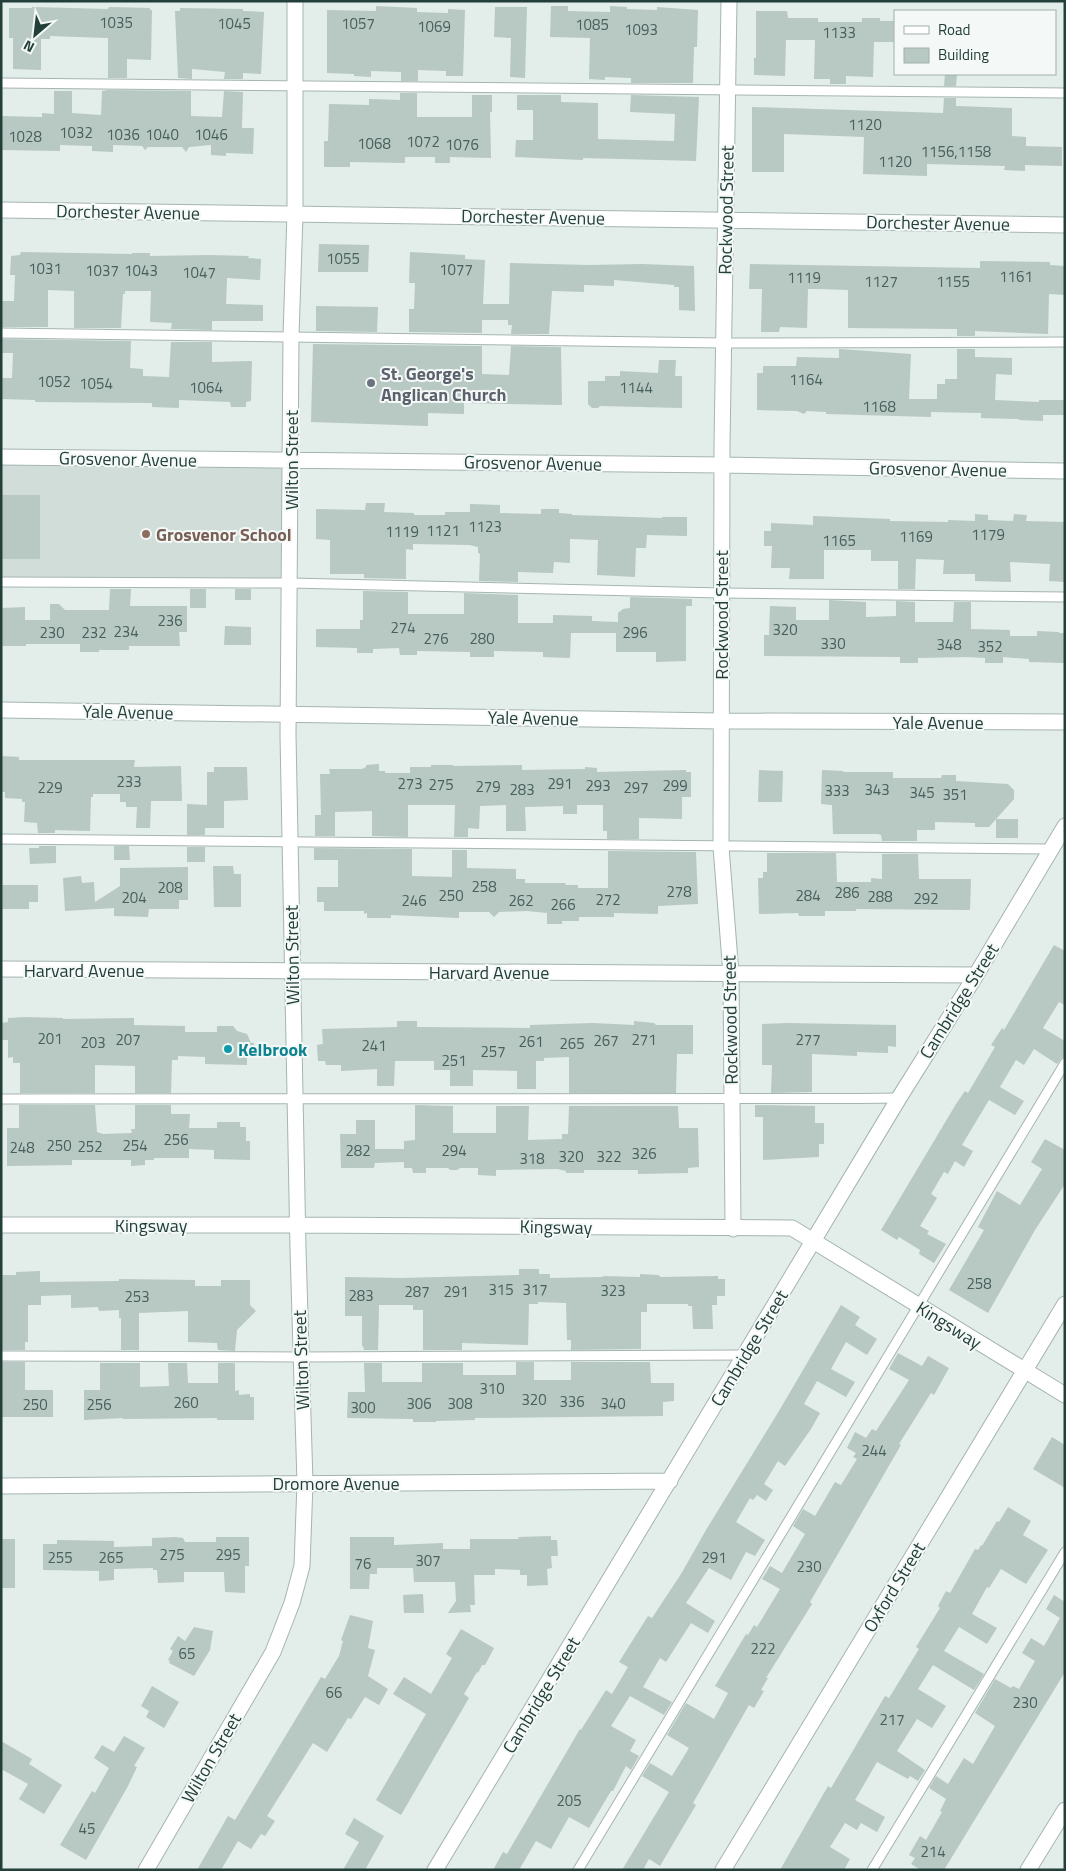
<svg xmlns="http://www.w3.org/2000/svg" width="1066" height="1871" viewBox="0 0 1066 1871" font-family="'Titillium Web',sans-serif">
<style>
.built{fill:#d1ddd9}
.building{fill:#b8c8c3}
.lines{fill:none;stroke-linecap:round;stroke-linejoin:round}
.lane-casing{stroke:#a5b5b2;stroke-width:11}
.street-casing{stroke:#a5b5b2;stroke-width:17}
.lane{stroke:#fff;stroke-width:9}
.street{stroke:#fff;stroke-width:15}
.worship-dot{fill:#6b7280;stroke:#f4f9f7;stroke-width:2}
.education-dot{fill:#8d6e63;stroke:#f4f9f7;stroke-width:2}
.culture-dot{fill:#0f9aa8;stroke:#f4f9f7;stroke-width:2}
.labels{text-anchor:middle;dominant-baseline:central;stroke-width:4;stroke-linejoin:round;paint-order:stroke}
.number-label{font-size:15px;fill:#48615c}
.street-label{font-size:18px;fill:#223f3a;stroke:#f4f9f7}
.worship-label{font-size:18px;font-weight:bold;fill:#5b616d;stroke:#f4f9f7;text-anchor:start}
.education-label{font-size:18px;font-weight:bold;fill:#785e54;stroke:#f4f9f7;text-anchor:start}
.culture-label{font-size:18px;font-weight:bold;fill:#0d838f;stroke:#f4f9f7;text-anchor:start}
</style>
<rect width="100%" height="100%" fill="#e3edea"/>
<path class="built" d="M1,457L291,461L290,583L1,582Z"/>
<path class="building" d="M376,6L417,8V12L448,13V9L465,10L463,76H446V71L418,70V81H401V72L371,71V77L354,76V74L327,73V10L376,11Z
M551,6H568V11L610,12V6L627,7V9L657,10V7L698,10L697,47H694L693,83H631V78L605,77V80L589,79L590,38L550,37Z
M32,7L108,9L109,7L150,8V10H152L151,60L127,59V78H108V38L50,36V39H41V70L13,69V38H9V8H32Z
M495,7H527L525,78L510,77L511,38L494,37Z
M180,8L243,9V11L264,12L261,74L243,73V79H224L225,72L192,69V79L178,78L175,11H180Z
M756,11H787L788,18H818V22H862V18H880V21H895V42H874L873,77L846,76V84H830V79H814L815,40H786L785,76L754,75V58H756Z
M945,74H957L956,86H944Z
M108,90L191,91V116L222,117L224,91L243,92L242,128H254L253,154L226,153V156L211,155V145L189,147L186,152L182,147H148L145,150L142,146L113,145V152L92,151V146L60,145V151L1,150V116L42,117V113L54,114V91H72V113L101,115L102,91Z
M400,93H417V117H472V95H492V112H490L491,158L450,157V163H435V157H405V163L350,162V167H324V141H328L329,104L369,105V99L400,100Z
M517,95H561V102L598,103V139L674,141L675,114L630,112L631,95L699,97L696,161L583,158V160L515,157L516,140H533V110H517Z
M944,98H956V106L1012,108V136L1026,137V146L1062,147V166L1025,165V171L1004,170L1005,166L927,164V176L863,174L864,137L784,134V172H752V107L943,113Z
M319,244L369,245L368,272H318Z
M21,252L132,254V253H150V256L209,255L249,256L248,258L261,259L260,280L227,278L226,304L263,305V321H212V330L171,329L172,323L150,322L151,291H125V294H123L121,328H74V291L48,290V327H1V301H14L15,275H10L11,256L20,255Z
M410,252L465,255V259L485,260L483,304H509L510,263L589,265L642,264L694,266L695,311L679,310V287H674V285L614,280V286L584,285V292L552,291L549,334H511L512,325H508V320H482V333L409,332V309H414L415,283H409Z
M980,261L1050,262V265L1065,266V295L1049,294L1048,334L975,331V336H957V329L848,328V290L819,289H808L807,328L780,327L779,332H761L762,289H749L750,264L980,268Z
M316,306L378,307L377,332L316,331Z
M1,339L131,341L130,368L143,369V376L169,377L171,342H212V362L252,361L251,401L246,402V407H231L230,402L179,400V408L152,407V403L35,402V400L1,399V378H12L13,353H1Z
M313,344L482,346V374L509,375L511,346L561,347L562,405L464,403V414L428,413V426L311,422Z
M839,349L911,354L909,399H937V384H945V379H957V349H975V357L1012,358V375L996,374L995,400L1039,402V400H1065V415H1043V421L1019,420V419L981,418V413L931,412V417L826,414V412L807,411L804,414L797,411L757,410V373H763V366H796L797,357L839,358Z
M659,360H676L675,376H682V408L600,406L598,408H592L588,404V381H605V376H620V371L658,373Z
M1,495H40V559H1Z
M366,503H385L384,512L414,513V515H445V512H470V504L500,505V513L541,514V509H559V513L572,514V515L662,518V517H687V536L647,535L646,548H636L635,577L597,575L598,540L570,539V563L554,562L553,573L518,572V582L479,581L480,554L478,553V547L469,545L413,544V550L406,549V579L364,578V574H330V540L316,539V509L365,510Z
M975,514L988,515V520L1013,521L1014,514L1027,515L1026,521L1065,522V582L1049,581L1050,564L1010,562L1011,582L975,581V574H943L944,560L916,559L915,589H898V561H871V550H824V579H789L790,568H771L772,546H764V531H771V523L813,525V516L890,519V521L948,522V520L975,521Z
M110,589H131L130,606H187V632H179L180,646H129V650H99V652H80V644H26V646H1V608L25,607V620H50V604H59L65,610H109Z
M190,589H206V608H190Z
M235,589H251V600H235Z
M363,591L408,592V614H464V593L518,595V623H553V615L592,616V621L618,622V613L623,609L630,608V597L692,599V606H686V661L656,662V652H616V633H571L570,658L543,657V652L494,651V657H470V652L417,651V655H400L399,648L373,649V653H357V648L316,647V629H360V620H363Z
M829,600L866,602V617L896,616V601L915,602V622H953L954,602H971V629L1010,630V636H1037V631L1059,632V633H1065V663L1029,662V659L1003,657V663H985V658L967,657L918,658V663H900V657L764,656V635H769L770,606L796,607V620H829Z
M225,626L251,627V645H224Z
M1,756L19,757V760H135L134,767L181,766L182,801H151L150,828H136L137,807H126V802H120V794H93V797H91L90,831L55,830V833H38L37,823L24,822L25,802H22V799L5,798V792H1Z
M379,764V771H385V773H410V767H431V765H453V766L522,765V770L585,769V767L597,768V772L686,770V772H691V797H682V819L639,818V839H607V831H603V805H577V814H563V806L525,807L526,831H506V805L480,806L479,829L468,828V837H454L455,805H408V837L372,836V811L335,812V836H315V815H321L320,774H330L329,769H362L366,767V765Z
M214,767H247L248,800L224,801V828H205V835H187V804L207,805V772H214Z
M759,770L783,771L782,802H758Z
M822,770L843,771V772H893V778H941L942,775H956V781L1008,784L1014,790V799L989,827H975V823L935,822V830H917V841H882L881,835L878,834H833L832,805L821,804Z
M996,819H1018V838H996Z
M39,846H56V863L30,864L29,848H39Z
M114,846H129L130,860H114Z
M187,847H205V862H187Z
M314,848L412,849V876L452,877V850H467V868L516,869V879H525V883H565L566,885H578V888H608V851L696,852L698,904L658,906V914L614,913V917H579V921H562V924H547V913L527,911L499,912L494,917L489,912H459V918L391,915V918H367V913L364,914V911H324V902H317V887H338V860H314Z
M767,853H836L837,882H871V878L882,879V854H918L919,879H971L970,910L856,909V911H825V916H799L798,913L759,914L758,878H763V872H767Z
M213,866H233L234,874H241V907H214Z
M188,867V900H179V909H149L148,917L114,916V908L65,911L63,878L81,876L82,883L94,882L95,902L120,886V868Z
M2,885H38V902H29V909H2Z
M1054,945L1065,951V1005L1059,1002L1043,1028L1065,1041V1057L1062,1058L1057,1064L1034,1049L1024,1065L1016,1060L1000,1087L1024,1101L1015,1115L989,1100L962,1145L973,1151L964,1167L955,1161L948,1174L944,1172L931,1194L937,1198L920,1226L929,1231L927,1234L946,1244L934,1263L919,1254L920,1250L899,1237L897,1240L881,1230L956,1104L965,1091L968,1093L995,1047L991,1045L1002,1028L1004,1030Z
M25,1017L63,1018V1019L134,1018V1025L185,1026V1032H217V1026H233L237,1031L247,1034L251,1043H254V1056H247V1065L205,1064V1057L178,1056V1060H172L171,1093H135V1066L95,1065V1093H20V1063H13V1057L8,1058V1040H1V1023L8,1022V1018Z
M397,1021H417V1027L530,1028V1025L593,1023L634,1025V1021L654,1023L656,1025H693V1054H677L676,1093H569V1057L544,1058V1061H536V1089H517V1071L473,1070V1086H450V1070H434V1061H395L394,1086H377V1069L341,1071V1065H326L325,1061H318L317,1045L323,1044L322,1029L397,1027Z
M788,1023L896,1025V1047L888,1046V1053L857,1052V1056L812,1054V1092L771,1093L772,1065H762V1024Z
M19,1105H95L97,1132L103,1134L132,1133L131,1129H135V1105H171V1114H190L189,1128H217V1122H240V1127H246V1141H250V1160L214,1159V1150L189,1149V1158H154V1160H145V1165L131,1166V1160H72V1165L7,1166V1128H19Z
M415,1105L453,1106V1133H496V1106H529L528,1140L562,1139V1134H568L569,1106H678L679,1128H698L699,1167L688,1168V1173L638,1174V1170H584V1173H566V1171L557,1169L496,1170V1176L478,1175V1168H460L457,1170H450L448,1168H426V1173H413L412,1168H404V1162L375,1163L374,1168H341L340,1134H356V1120H375V1149H404V1141L415,1140Z
M755,1105L815,1106V1123H824V1144H819V1157L763,1160V1117H755Z
M1045,1139L1065,1150V1184L1035,1230L988,1313L949,1290L984,1230L978,1227L997,1191L1020,1205L1042,1169L1031,1162Z
M519,1269H539V1274H550V1278L602,1277L604,1276L640,1277V1274L658,1275L661,1277L718,1276V1279H725V1296H717V1305H712L713,1329H693L692,1306H688V1304H647V1312H641V1349L571,1350V1340H567L566,1303L538,1302V1304H529L528,1345L462,1343V1350H423V1310H413V1305H379L378,1350H364L363,1346H362V1316H345V1277L400,1278L519,1275Z
M40,1271V1282L119,1281V1279L195,1280V1286H221V1280H250V1305L256,1311L237,1330L235,1351L218,1350L217,1343L188,1342V1311L139,1313V1350H121V1318H119V1310L99,1311L98,1307L71,1308V1295L41,1296V1305H28V1342H25V1350H1V1275H16V1272Z
M841,1305L860,1317L855,1325L877,1339L867,1355L846,1342L831,1369L855,1382L846,1397L817,1381L804,1404L820,1413L811,1429L785,1466L778,1461L764,1484L773,1490L766,1501L757,1495L753,1500L750,1498L736,1522L765,1540L755,1556L746,1552L731,1580L709,1568L686,1603L715,1621L708,1633L691,1623L666,1662L660,1658L643,1687L672,1702L664,1715L630,1696L611,1726L636,1740L630,1751L639,1756L631,1770L626,1766L613,1791H611L589,1828L569,1817L551,1849L536,1841L519,1870H493L503,1852L507,1854L580,1729L581,1730L606,1690L612,1694L628,1667L619,1662L648,1616L652,1618L681,1574L706,1530L779,1411Z
M898,1353L922,1366L928,1356L949,1368L934,1395L931,1393L899,1444L901,1445L810,1602L812,1604L766,1678H768L761,1690L764,1691L754,1708L749,1705L693,1803L696,1805L660,1866L649,1859L643,1870H622L669,1792L642,1776L650,1763L672,1776L689,1748L667,1735L686,1703L714,1719L728,1693L715,1686L746,1634L748,1635L754,1625L757,1627L780,1589L762,1579L770,1566L782,1573L805,1534L793,1526L803,1509L815,1516L835,1482L841,1485L857,1459L853,1457L856,1453L847,1448L855,1432L866,1438L872,1429L876,1431L909,1380L889,1369Z
M1,1362H25V1390H53V1417H1Z
M516,1362H534V1380H571V1362H650L651,1383H674V1401L663,1402V1416L475,1418V1420L436,1421V1422H413V1419L347,1418L348,1392H365L364,1363H382V1382H422V1363H463V1375H516Z
M100,1363H140V1387L169,1386L168,1363H187L188,1383H218V1363H235V1391L239,1390V1395L250,1394V1397H254V1420H217V1418L123,1419V1418L84,1420V1390H100Z
M1052,1437L1065,1445V1488L1033,1469Z
M1008,1507L1031,1521L1023,1535L1048,1550L1026,1584L1001,1569L989,1588L987,1587L972,1614L997,1628L987,1644L959,1627L944,1651L984,1674L974,1690L933,1665L918,1689L946,1706L932,1728L917,1719L897,1751L925,1770L918,1781L910,1776L908,1779L877,1762L855,1800L885,1817L877,1832L861,1823L857,1830L845,1823L830,1847L850,1859L844,1870H780L828,1786L831,1788L885,1696L889,1698L919,1649L916,1647L940,1608L938,1606L946,1591L950,1593L975,1549L978,1550L981,1545L982,1546L997,1521L999,1522Z
M551,1536V1540H557L558,1556H551L552,1568L547,1569L548,1585L527,1586V1575H520V1570L495,1569V1575H474L475,1605H470L471,1612L448,1613L456,1601L455,1582H414L413,1568H377V1574H370L369,1589H350V1537H394V1545L443,1543V1549H470V1539H519L518,1537Z
M175,1537L183,1538L185,1542H216V1537H249V1566H245V1593L225,1592L224,1572H184V1582L158,1583L157,1570H153V1568L114,1569V1580L99,1581V1571L43,1570V1544H57V1540L114,1541V1547L152,1546V1538Z
M1,1539H15V1588H1Z
M423,1594L424,1613H404L403,1595Z
M1054,1595L1065,1602V1672L944,1870H921L911,1864L915,1858L909,1855L920,1836L926,1840L942,1812L940,1811L946,1799L929,1788L936,1776L948,1784L964,1758L973,1764L995,1726L975,1713L995,1679L1011,1688L1013,1686L1019,1689L1035,1661L1022,1653L1031,1638L1044,1646L1060,1618L1046,1609Z
M350,1615L373,1621L368,1648L375,1650L368,1676L388,1689L379,1705L365,1697L351,1719L348,1718L327,1752L313,1743L267,1816L275,1821L265,1836L261,1834L251,1849L238,1841L221,1870H197L228,1816L235,1820L321,1677L325,1679L339,1656L343,1641L341,1640Z
M194,1627L213,1631L210,1650L194,1676L169,1663L170,1661L168,1660L173,1651L170,1649L178,1636L185,1641Z
M461,1629L494,1648L485,1665H482L478,1673L477,1672L464,1694L469,1698L401,1815L376,1800L426,1714L393,1694L404,1677L431,1694L452,1658L446,1654Z
M152,1686L179,1702L164,1728L146,1717L149,1711L141,1706Z
M124,1736L145,1748L134,1766L137,1767L128,1786L86,1860L60,1845L92,1791L95,1793L109,1768L94,1758L102,1745L114,1752Z
M1,1741L32,1759L29,1764L62,1785L44,1814L19,1799L28,1784L1,1769Z
M354,1818L384,1836L365,1870H343L359,1842L345,1834Z"/>
<g class="lines">
<defs>
<path id="lane" d="M1,83L1065,93
M1,333L723,343L1065,342
M1,582L290,583L721,593L1065,597
M1,839L1051,849
M1,1099C301,1098 600,1101 899,1098
M1,1356L300,1357L745,1355
M578,1870L1065,1063
M872,1870L1065,1552"/>
<path id="street" d="M729,1L722,446L721,847L731,974L733,1229
M1,210L1065,225
M1,457L722,465L1065,471
M1,710L721,721L1065,722
M1,969L976,975
M1,1225H297L792,1228L1065,1395
M1,1486L670,1481
M146,1870L273,1652L292,1603L302,1566L305,1483L298,1249L288,735L291,336L295,214V1
M435,1870L899,1098L976,975L1065,826
M723,1870L1065,1304
M1028,1870L1065,1810"/>
</defs>
<use href="#lane" class="lane-casing"/>
<use href="#street" class="street-casing"/>
<use href="#lane" class="lane"/>
<use href="#street" class="street"/>
</g>
<circle class="worship-dot" cx="371" cy="383" r="5"/>
<circle class="education-dot" cx="146" cy="534" r="5"/>
<circle class="culture-dot" cx="228" cy="1049" r="5"/>
<g class="labels">
<g class="number-label">
<text x="116" y="22">1035</text>
<text x="234" y="23">1045</text>
<text x="358" y="23">1057</text>
<text x="592" y="24">1085</text>
<text x="434" y="26">1069</text>
<text x="641" y="29">1093</text>
<text x="839" y="32">1133</text>
<text x="865" y="124">1120</text>
<text x="76" y="132">1032</text>
<text x="123" y="134">1036</text>
<text x="162" y="134">1040</text>
<text x="211" y="134">1046</text>
<text x="25" y="136">1028</text>
<text x="423" y="141">1072</text>
<text x="374" y="143">1068</text>
<text x="462" y="144">1076</text>
<text x="956" y="151">1156,1158</text>
<text x="895" y="161">1120</text>
<text x="343" y="258">1055</text>
<text x="45" y="268">1031</text>
<text x="456" y="269">1077</text>
<text x="102" y="270">1037</text>
<text x="141" y="270">1043</text>
<text x="199" y="272">1047</text>
<text x="1016" y="276">1161</text>
<text x="804" y="277">1119</text>
<text x="881" y="281">1127</text>
<text x="953" y="281">1155</text>
<text x="806" y="379">1164</text>
<text x="54" y="381">1052</text>
<text x="96" y="383">1054</text>
<text x="206" y="387">1064</text>
<text x="636" y="387">1144</text>
<text x="879" y="406">1168</text>
<text x="485" y="526">1123</text>
<text x="443" y="530">1121</text>
<text x="402" y="531">1119</text>
<text x="988" y="534">1179</text>
<text x="916" y="536">1169</text>
<text x="839" y="540">1165</text>
<text x="170" y="620">236</text>
<text x="403" y="627">274</text>
<text x="785" y="629">320</text>
<text x="126" y="631">234</text>
<text x="52" y="632">230</text>
<text x="94" y="632">232</text>
<text x="635" y="632">296</text>
<text x="436" y="638">276</text>
<text x="482" y="638">280</text>
<text x="833" y="643">330</text>
<text x="949" y="644">348</text>
<text x="990" y="646">352</text>
<text x="129" y="781">233</text>
<text x="410" y="783">273</text>
<text x="560" y="783">291</text>
<text x="441" y="784">275</text>
<text x="598" y="785">293</text>
<text x="675" y="785">299</text>
<text x="488" y="786">279</text>
<text x="50" y="787">229</text>
<text x="636" y="787">297</text>
<text x="522" y="789">283</text>
<text x="877" y="789">343</text>
<text x="837" y="790">333</text>
<text x="922" y="792">345</text>
<text x="955" y="794">351</text>
<text x="484" y="886">258</text>
<text x="170" y="887">208</text>
<text x="679" y="891">278</text>
<text x="847" y="892">286</text>
<text x="451" y="895">250</text>
<text x="808" y="895">284</text>
<text x="880" y="896">288</text>
<text x="134" y="897">204</text>
<text x="926" y="898">292</text>
<text x="608" y="899">272</text>
<text x="414" y="900">246</text>
<text x="521" y="900">262</text>
<text x="563" y="904">266</text>
<text x="50" y="1038">201</text>
<text x="128" y="1039">207</text>
<text x="644" y="1039">271</text>
<text x="808" y="1039">277</text>
<text x="606" y="1040">267</text>
<text x="531" y="1041">261</text>
<text x="93" y="1042">203</text>
<text x="572" y="1043">265</text>
<text x="374" y="1045">241</text>
<text x="493" y="1051">257</text>
<text x="454" y="1060">251</text>
<text x="176" y="1139">256</text>
<text x="59" y="1145">250</text>
<text x="135" y="1145">254</text>
<text x="90" y="1146">252</text>
<text x="22" y="1147">248</text>
<text x="358" y="1150">282</text>
<text x="454" y="1150">294</text>
<text x="644" y="1153">326</text>
<text x="571" y="1156">320</text>
<text x="609" y="1156">322</text>
<text x="532" y="1158">318</text>
<text x="979" y="1283">258</text>
<text x="501" y="1289">315</text>
<text x="535" y="1289">317</text>
<text x="613" y="1290">323</text>
<text x="417" y="1291">287</text>
<text x="456" y="1291">291</text>
<text x="361" y="1295">283</text>
<text x="137" y="1296">253</text>
<text x="492" y="1388">310</text>
<text x="534" y="1399">320</text>
<text x="572" y="1401">336</text>
<text x="186" y="1402">260</text>
<text x="419" y="1403">306</text>
<text x="460" y="1403">308</text>
<text x="613" y="1403">340</text>
<text x="35" y="1404">250</text>
<text x="99" y="1404">256</text>
<text x="363" y="1407">300</text>
<text x="874" y="1450">244</text>
<text x="172" y="1554">275</text>
<text x="228" y="1554">295</text>
<text x="60" y="1557">255</text>
<text x="111" y="1557">265</text>
<text x="714" y="1557">291</text>
<text x="428" y="1560">307</text>
<text x="363" y="1563">76</text>
<text x="809" y="1566">230</text>
<text x="763" y="1648">222</text>
<text x="187" y="1653">65</text>
<text x="334" y="1692">66</text>
<text x="1025" y="1702">230</text>
<text x="892" y="1719">217</text>
<text x="569" y="1800">205</text>
<text x="87" y="1828">45</text>
<text x="933" y="1851">214</text>
</g>
<g class="street-label">
<text transform="translate(726 210) rotate(-89)">Rockwood Street</text>
<text transform="translate(128 212) rotate(1)">Dorchester Avenue</text>
<text transform="translate(533 217) rotate(1)">Dorchester Avenue</text>
<text transform="translate(938 223) rotate(1)">Dorchester Avenue</text>
<text transform="translate(128 459) rotate(1)">Grosvenor Avenue</text>
<text transform="translate(291 460) rotate(-90)">Wilton Street</text>
<text transform="translate(533 463) rotate(1)">Grosvenor Avenue</text>
<text transform="translate(938 469) rotate(1)">Grosvenor Avenue</text>
<text transform="translate(721 615) rotate(-90)">Rockwood Street</text>
<text transform="translate(128 712) rotate(1)">Yale Avenue</text>
<text transform="translate(533 718) rotate(1)">Yale Avenue</text>
<text x="938" y="722">Yale Avenue</text>
<text transform="translate(292 955) rotate(-91)">Wilton Street</text>
<text x="84" y="970">Harvard Avenue</text>
<text x="489" y="972">Harvard Avenue</text>
<text transform="translate(959 1001) rotate(-58)">Cambridge Street</text>
<text transform="translate(730 1020) rotate(-91)">Rockwood Street</text>
<text x="151" y="1225">Kingsway</text>
<text transform="translate(556 1227) rotate(1)">Kingsway</text>
<text transform="translate(949 1325) rotate(32)">Kingsway</text>
<text transform="translate(749 1348) rotate(-59)">Cambridge Street</text>
<text transform="translate(301 1360) rotate(-92)">Wilton Street</text>
<text x="336" y="1483">Dromore Avenue</text>
<text transform="translate(894 1587) rotate(-59)">Oxford Street</text>
<text transform="translate(541 1695) rotate(-59)">Cambridge Street</text>
<text transform="translate(211 1758) rotate(-60)">Wilton Street</text>
</g>
<g class="worship-label">
<text x="381" y="373">St. George's<tspan x="381" dy="21">Anglican Church</tspan></text>
</g>
<g class="education-label">
<text x="156" y="534">Grosvenor School</text>
</g>
<g class="culture-label">
<text x="238" y="1049">Kelbrook</text>
</g>
</g>
<rect width="1066" height="1871" fill="none" stroke="#223f3a" stroke-width="5"/>
<rect x="894" y="10" width="162" height="65" fill="#f4f9f7" stroke="#a0afab"/>
<rect x="904" y="26" width="25" height="8" fill="#ffffff" stroke="#a0afab"/>
<text x="938" y="35" font-size="15" fill="#223f3a">Road</text>
<rect x="904" y="48" width="25" height="15" fill="#b8c8c3" stroke="#a0afab"/>
<text x="938" y="60" font-size="15" fill="#223f3a">Building</text>
<g transform="translate(35 35) rotate(208)" stroke="#f4f9f7" stroke-width="4" paint-order="stroke">
<path d="M0-4L9 19L0 12L-9 19Z" fill="#223f3a"/>
<text y="-8" font-size="14" font-weight="bold" text-anchor="middle" fill="#223f3a">N</text>
</g>
</svg>
